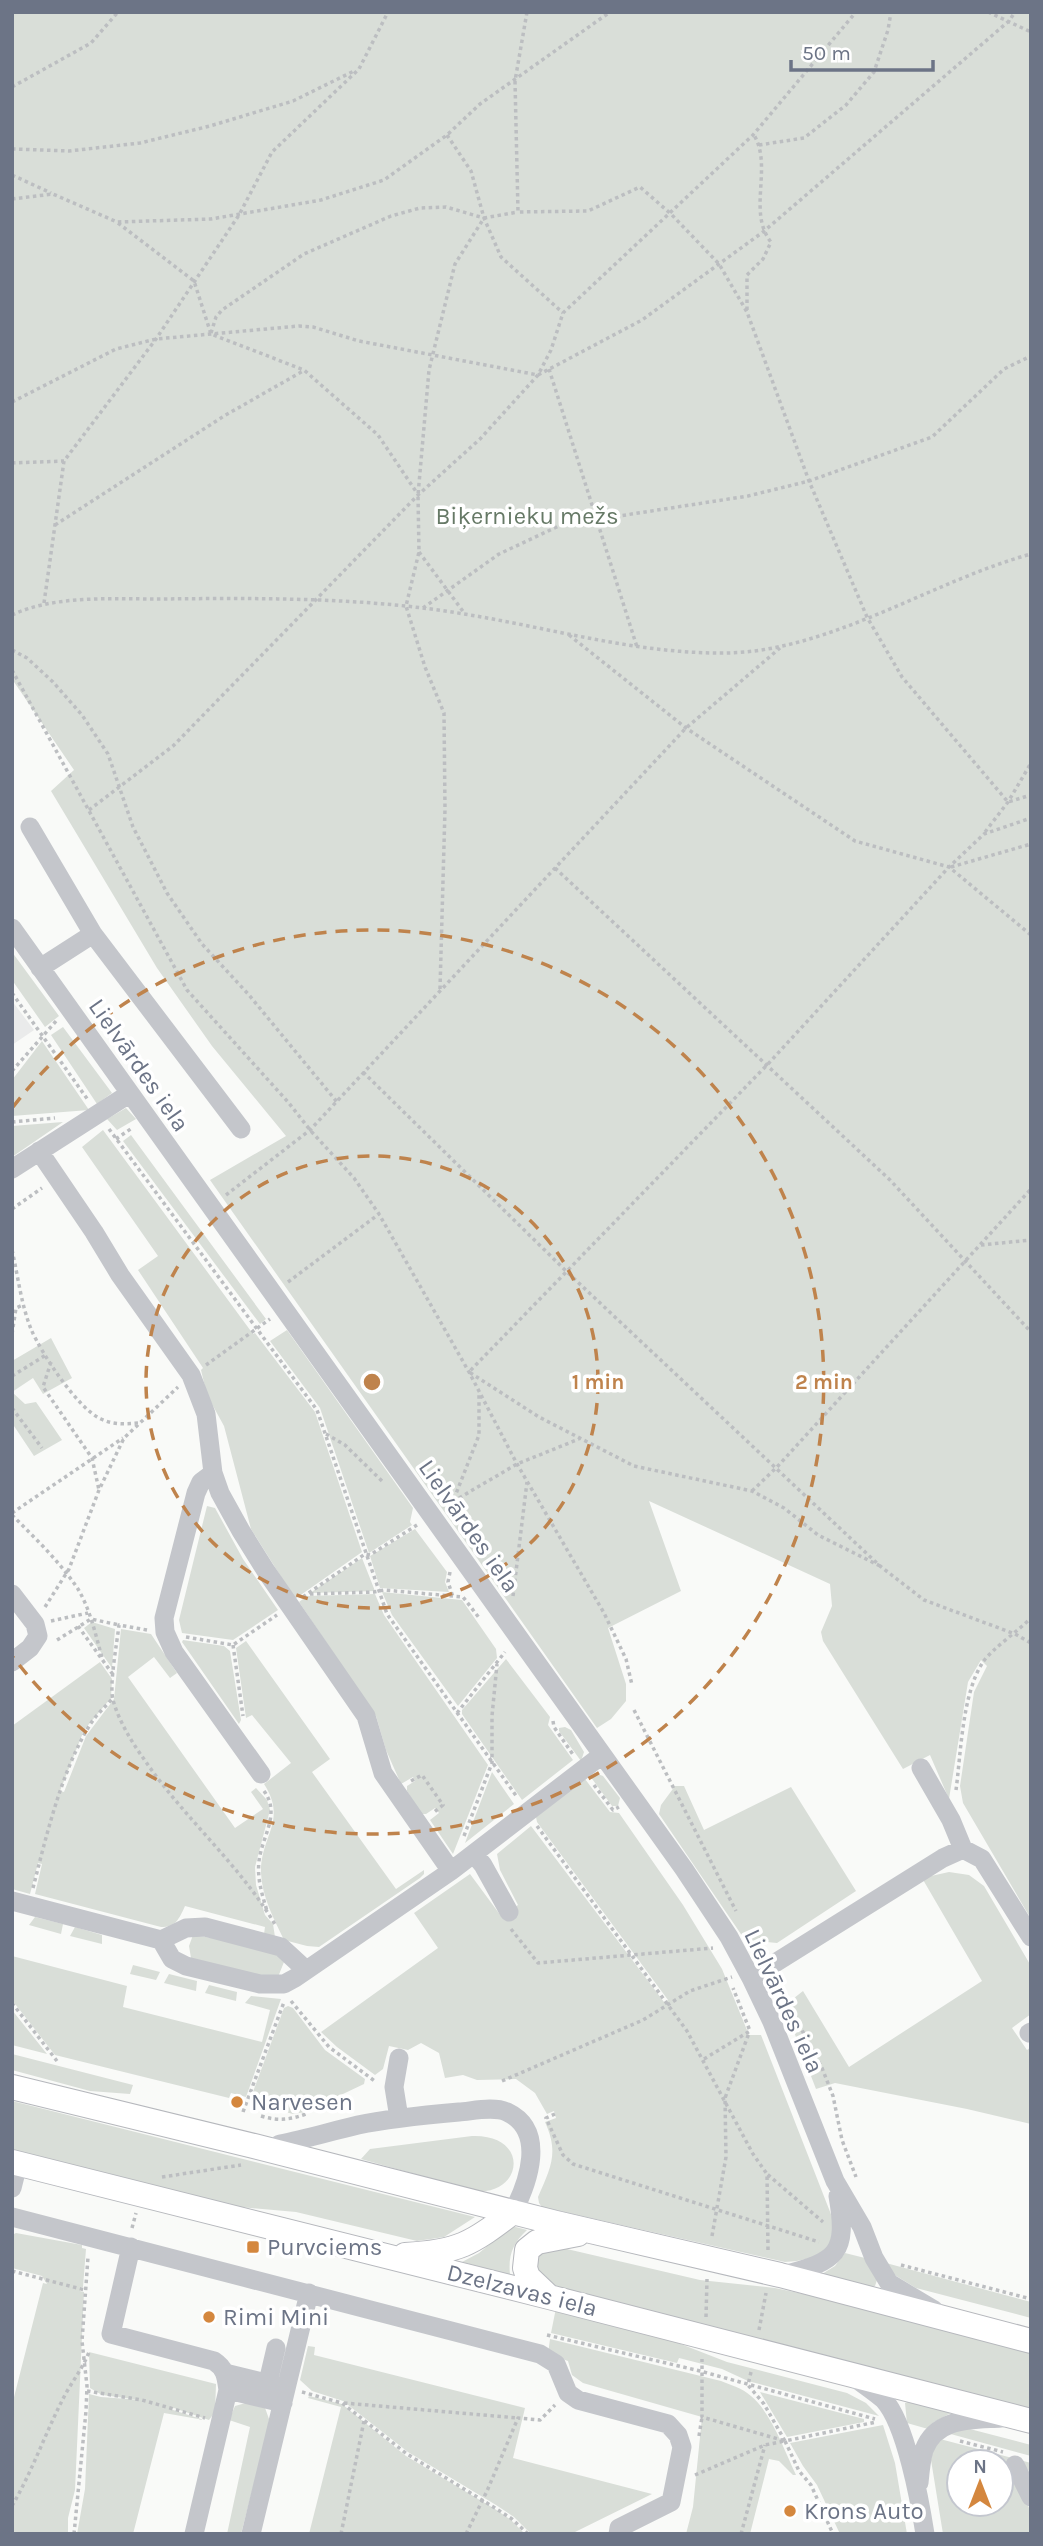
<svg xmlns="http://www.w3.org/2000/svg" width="1043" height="2546" viewBox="0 0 1043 2546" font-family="Karla,sans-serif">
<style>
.built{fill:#eaebeb}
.green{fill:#d9ded8;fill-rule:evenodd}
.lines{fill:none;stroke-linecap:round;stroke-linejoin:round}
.major-casing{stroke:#b6b8bd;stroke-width:26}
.path{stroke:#bcbec1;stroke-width:3.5;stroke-dasharray:3.5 3.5;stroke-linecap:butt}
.minor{stroke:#c4c6cb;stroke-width:19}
.major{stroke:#fff;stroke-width:24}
.ring{fill:none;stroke:#bf834c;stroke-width:3.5;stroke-dasharray:12 9}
.poi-dot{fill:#d4873e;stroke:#fff;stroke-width:2.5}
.labels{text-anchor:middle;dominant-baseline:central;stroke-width:7;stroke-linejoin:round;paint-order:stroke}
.park-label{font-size:24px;fill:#667966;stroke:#fff}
.street-label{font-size:24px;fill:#6c7486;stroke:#fff}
.poi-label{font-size:24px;fill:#6c7486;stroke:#fff;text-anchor:start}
.centre{fill:#bf834c;stroke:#fff;stroke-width:3.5}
.ring-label{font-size:21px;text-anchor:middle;font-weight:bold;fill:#bf834c;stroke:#fff;stroke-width:7;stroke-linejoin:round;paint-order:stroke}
</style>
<rect width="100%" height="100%" fill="#f9faf8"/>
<path class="built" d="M12,1001L34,1030L12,1045Z"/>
<path class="green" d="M12,12H1031V1919L963,1803L960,1786L974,1692L987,1666L981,1660L968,1682L949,1799L930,1755L903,1769L823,1641L821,1632L832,1606L830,1584L649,1501L681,1591L608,1628L626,1684V1701L611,1719L597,1728L210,1180L286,1136L212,1046L157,968L51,791L74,770L12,679Z
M12,952L59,1016L45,1027L12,980Z
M63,1027L112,1093L97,1104L51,1035Z
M42,1041L89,1110L12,1116V1080Z
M126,1108L136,1119L117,1130L107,1119Z
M63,1122L12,1157V1126Z
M103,1130L253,1334L255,1333L315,1412L362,1552L295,1599L251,1529L224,1426L207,1395L201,1370L203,1368L138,1270L158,1256L82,1147Z
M131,1135L266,1319L260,1324L123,1141Z
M287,1330L413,1508L410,1522L412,1525L369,1553L320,1408L270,1341Z
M51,1338L72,1378L43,1394L33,1378L12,1392L25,1404L36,1402L62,1440L34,1456L12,1423V1361Z
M207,1506L215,1508L243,1559L278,1610L233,1640L182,1633L179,1620Z
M415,1529L447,1572L445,1582L449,1592L380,1588L370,1556Z
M362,1558L375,1591L310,1593Z
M382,1592L462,1600L496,1649L497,1658L458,1706L392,1615Z
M375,1594L384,1615L488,1765L453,1854L430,1820L439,1813L435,1808L426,1814H421L407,1791V1786L415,1781L413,1777L401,1784L386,1750L376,1716L299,1602L307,1596Z
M92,1622L115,1629L112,1668L84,1628Z
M121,1629L151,1634L177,1673L170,1678L154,1657L128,1677L235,1828L263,1809L251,1792L256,1788L267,1800L270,1810L255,1867L256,1885L265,1915L273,1924L275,1937L264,1934L265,1927L185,1906C179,1919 176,1927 161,1927L35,1894L42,1864L38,1863L30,1894L12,1889V1726L100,1662L112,1679L111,1698L84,1730L60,1791L64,1792L86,1736L114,1699Z
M183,1640L224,1646L230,1651L241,1720L239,1724L182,1642Z
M246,1641L330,1759L312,1772L396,1889L424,1870V1874L420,1878L319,1947L307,1946L284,1940C274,1919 262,1897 261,1873C260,1836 288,1821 264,1784L291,1763L252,1715L246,1718L236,1648Z
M506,1659L550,1717L548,1725L573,1760L522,1800L462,1714V1710Z
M565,1727L571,1730L584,1752L581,1761L559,1731V1728Z
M492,1772L514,1804L465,1843Z
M595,1773L603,1776L620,1798L618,1806H612L590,1776Z
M585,1779L610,1812L619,1813L683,1905L722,1969L749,2035H761L834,2222C833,2227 834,2236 832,2240C824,2258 801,2261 785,2262L542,2207L539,2203L538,2197C551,2167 559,2153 545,2122L556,2118L554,2111L547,2114L535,2093L516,2079L477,2080L463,2075L445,2078L439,2053L421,2043L408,2050L389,2046L383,2069L375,2075L337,2047L321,2032L438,1948L414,1913L470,1874L501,1916L518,1905L500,1870L497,1854L531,1826L664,2002L668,2000L537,1822L536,1817Z
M675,1786H684L704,1830L791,1787L856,1891L777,1943L745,1940L659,1814L661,1805Z
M949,1872L969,1875L984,1886L1031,1966V2014L1012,2028L1027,2050L1031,2047V2124L967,2109L835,2083L816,2089L784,2006L803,1991L849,2067L982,1981L922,1878Z
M35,1917L63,1924L61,1934L29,1925Z
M75,1927L102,1935V1944L70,1936Z
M193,1935L269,1947L284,1962L278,1977L267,1979L191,1958L189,1946Z
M12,1956L127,1986L123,2007L262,2042L270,2010L245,2003L251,1996L281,1999L246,2097L231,2093L229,2098L55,2055L12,2000Z
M133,1965L160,1972L156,1980L130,1974Z
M169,1974L197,1981L196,1991L164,1983Z
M209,1985L237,1992L236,2001L205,1993Z
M288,2006L293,2008L325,2050L365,2079L364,2084L305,2112L293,2114L252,2103L250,2100L284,2008Z
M12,2010L47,2054L12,2045Z
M12,2054L133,2085L130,2094L90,2091L12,2070Z
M12,2101L475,2217L444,2237L417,2241L296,2212L240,2207L12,2150Z
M472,2136C531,2134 523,2196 475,2191L361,2159L370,2149Z
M512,2226L527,2230C513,2243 508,2255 510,2275L462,2262L479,2253Z
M16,2233L82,2245V2248L86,2249L83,2287H81L80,2291L84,2292L75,2490L68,2518V2534H12V2405L43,2283L47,2284L42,2276L12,2268V2235Z
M554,2246L700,2280L775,2288L832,2300L1031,2352V2410L548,2285L541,2281L534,2257Z
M845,2253L865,2258L877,2280L875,2286L872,2287L822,2274L835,2266Z
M886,2263L1031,2302V2318L916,2288L893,2274Z
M556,2308L655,2334L727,2362L847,2393L866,2403L879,2416L748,2381L722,2369L679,2358L677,2363L551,2333Z
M550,2339L721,2381C731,2385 742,2388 751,2396C771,2412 785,2452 796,2475H793L779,2461L769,2459L750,2534H686L693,2507L702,2417L583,2383L572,2375L568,2361L548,2354Z
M308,2346L315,2347L314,2355L525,2408L513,2458L652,2494L571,2534H531L514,2517L496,2505L408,2452L343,2401L312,2391L300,2380Z
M89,2352L216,2384L215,2412L209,2420L174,2408L170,2409L204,2420L164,2413L133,2534H77L85,2489L89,2394L101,2397L141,2400L102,2395L90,2388Z
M760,2392L864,2419V2422L787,2437Z
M309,2396L342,2404L406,2456L495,2509L511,2520L525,2534H309L341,2407L308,2398Z
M253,2401L264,2405L269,2419L268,2429L241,2534H227L250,2427L229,2420L235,2406Z
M908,2402L951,2413L934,2422L928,2429L907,2423L905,2403Z
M883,2425L895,2463L907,2534H840L817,2485L803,2466L790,2443Z
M966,2428L1031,2445V2456L947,2433Z
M940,2439L1031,2463V2474L1026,2467L1002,2463L1031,2511V2534H943L931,2460L933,2448ZM959,2462H1001V2504H959Z"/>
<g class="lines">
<defs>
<path id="major" d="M12,2087L254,2146L556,2223L780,2275L1031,2341
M12,2162L549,2297L1031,2421
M405,2255C459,2252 471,2244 513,2212
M548,2296L528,2277L525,2268L527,2250L537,2242L578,2234"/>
</defs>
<use href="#major" class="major-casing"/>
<path class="path" d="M527,12L515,81L518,212L588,211L640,187L671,214L719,264L747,312L809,481L867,617L902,677L1008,802L1031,795
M988,12L1031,32
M12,87L91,43L118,12
M447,135L471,171L484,218L501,257L563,313
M759,145L804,138L846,105L874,72L888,30L891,12
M12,149L69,151L140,143L210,126L293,101L354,71
M12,175L51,193
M12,199L53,194L117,222L211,219L321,200L384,180L447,135L480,104L610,12
M118,223L194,281L211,334L304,370L378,435L417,493
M747,310V275L763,259L771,242C747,212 773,167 754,135
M211,333L216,317L222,310L304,254L391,216L420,208L446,207L484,218
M549,369L637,647
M12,402L116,349L156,339L299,326L313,327L359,341L538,375L642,320L763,232L1009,21L1015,12
M12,463L64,461
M55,525L224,416L303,371
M419,552L465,614
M44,603L64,461L156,339L239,215L272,152L359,69L388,12
M423,608L499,554L561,525L748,496L809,481L932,437L1004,369L1031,356
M12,615C54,595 112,599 158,599C260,598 364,597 464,614C551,628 637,654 725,653C829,652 932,581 1031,554
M569,635L686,728L855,841L949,867L1031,935
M12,650L27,658L53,682L82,715L108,754L133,827L167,893L202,944L249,995L337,1102
M12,670L187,990L288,1102L310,1130L354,1178L379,1214L469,1372L517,1464L604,1613L626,1659L632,1685
M89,810L173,746L418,495L480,439L538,375L551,350L563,313L753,135L856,12
M985,832L1008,802L1031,763
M951,867L1031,844
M555,868L890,1180L1031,1332
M440,989L445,809L444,713L425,667L406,606L419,552L418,495L429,370L455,264L484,218L518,212
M12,993L88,1100
M12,1071L57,1020
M363,1072L566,1271L880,1566L924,1600L1015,1634L1031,1643
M12,1122L55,1118
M109,1129L317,1410L387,1614L517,1797
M116,1139L132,1128
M226,1195L310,1130L686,728L780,648
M12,1209L42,1188
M981,1245L1031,1240
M12,1250C18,1276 21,1304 31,1329C41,1353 78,1409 101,1419C113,1425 126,1424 139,1423
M288,1282L379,1214
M12,1334L16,1308L23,1305
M51,1362L43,1387L92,1458L99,1490
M206,1365L270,1319
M12,1376L46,1355
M12,1408L42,1448
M326,1434L345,1445L384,1483
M752,1491L777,1467L1031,1189
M454,1499L479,1435V1393
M447,1505L517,1464L579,1439
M12,1513L123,1438
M12,1515C35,1538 60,1562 78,1589C91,1611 96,1637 103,1661
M880,1566L818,1535L784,1508L752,1491L634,1466L539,1417L469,1372L768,1064L949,867L984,834L1031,818
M450,1572L448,1582L453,1597
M310,1594L374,1592L384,1590L463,1597L480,1619
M513,1596L527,1482
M303,1597L365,1554L370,1555L417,1525
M45,1607L69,1569L99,1490L124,1438L178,1387
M51,1621L88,1613
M78,1626L114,1676
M147,1630L119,1625C117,1643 109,1685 113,1700C119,1722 133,1744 146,1762C185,1819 241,1866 276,1926
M186,1637L233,1645L277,1615
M57,1640L91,1619L119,1625
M233,1645L243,1716
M634,1710L736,1911
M457,1713L505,1652
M553,1721L554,1727L574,1756
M411,1781L422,1775L443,1805L433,1813
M594,1785L613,1810L619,1807
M956,1790C961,1753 962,1694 983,1662C992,1649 1018,1631 1031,1618
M264,1791C281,1814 262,1836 259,1861C257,1879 262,1894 267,1911
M537,1826L687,2031L753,2154L767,2174
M464,1836L492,1763V1716L497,1664
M33,1888C46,1837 61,1773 88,1728C94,1717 104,1708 113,1698
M511,1929L538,1963L713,1948
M776,1981L822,2068L833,2096L842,2140L856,2177
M291,2001L329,2047L376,2082
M12,2003L57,2061
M704,2059L750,2031L733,1988
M502,2081L643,2020L690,1991L732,1977
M243,2112L284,2002
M555,2114L546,2118L563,2155L573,2164L819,2242
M261,2116C277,2121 290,2120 306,2114
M162,2177L241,2165
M132,2228L136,2213
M712,2236L726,2157L725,2098L749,2033
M768,2250L767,2174L823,2222
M901,2265L1031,2299
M12,2271L85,2290
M706,2317L707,2279
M759,2330L766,2293
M547,2335L700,2371L875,2419
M751,2372L748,2385L764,2404L785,2441L876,2422
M87,2391L142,2400L205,2418
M302,2392L342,2403L407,2454L495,2508L512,2519L528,2534
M344,2403L518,2418
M699,2436L702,2417
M785,2441L799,2471L811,2485L833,2534
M960,2441L1003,2452
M695,2475L765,2445L785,2441L702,2417V2359
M12,2506C33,2470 46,2431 65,2395C73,2380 83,2368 89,2352
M74,2534L86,2411L87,2386L82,2341L88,2257
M341,2534L364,2421
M466,2534L487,2491L518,2418L540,2420L555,2405
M741,2534L765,2445"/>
<path class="minor" d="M30,827L93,934L241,1129
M12,928L684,1869L729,1937L751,1978L772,2022L835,2181L862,2227L874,2258L889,2283L934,2310
M40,968L93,934
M39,1151L94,1232L120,1275L191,1375L206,1414L213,1473L220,1493L241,1531L266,1571L366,1716L383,1773L451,1871
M12,1169L129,1094
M213,1473L201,1482L196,1493L164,1618L165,1632L174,1652L261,1774
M12,1594L35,1624L38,1636L30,1648L12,1662
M921,1768L951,1820L963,1849
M474,1854L483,1865L509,1912
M12,1901L161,1940L172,1959L186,1966L260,1984H284L295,1978L451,1871L602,1755
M161,1940L186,1928L205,1927L281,1947L306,1970
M751,1978L943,1858L963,1849L982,1859L1031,1937
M1029,2033L1031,2032
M399,2058L394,2087L399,2118
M270,2150L280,2144C306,2139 332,2131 358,2125C391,2118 425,2115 459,2112C473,2111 494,2106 507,2112C547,2131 528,2183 513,2212
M12,2188L18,2164
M12,2217L540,2354L556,2364L568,2393L578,2400L668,2424L678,2435L682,2447L671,2502L619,2528L618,2534
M131,2247L111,2334L214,2361C226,2369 226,2377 228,2390L194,2534
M783,2275C837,2261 848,2254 838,2196
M225,2373L286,2388
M854,2377C864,2385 875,2392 884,2400C906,2424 920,2502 925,2534
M268,2382L276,2348
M228,2390L283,2403
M1015,2465L1031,2497
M919,2483C920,2472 921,2460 924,2450C936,2417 972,2420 1001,2418
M251,2534L309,2293"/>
<use href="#major" class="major"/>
</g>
<g class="ring">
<circle cx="372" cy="1382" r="226"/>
<path d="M13 1107A452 452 0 1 1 13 1657"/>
</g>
<g class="poi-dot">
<circle cx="237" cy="2102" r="7"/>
<rect x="246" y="2240" width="14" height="14" rx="3.5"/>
<circle cx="209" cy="2317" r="7"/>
<circle cx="790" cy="2511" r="7"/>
</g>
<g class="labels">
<g class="park-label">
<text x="527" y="516">Biķernieku mežs</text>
</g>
<g class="street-label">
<text transform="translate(139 1065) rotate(55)">Lielvārdes iela</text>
<text transform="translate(469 1526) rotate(55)">Lielvārdes iela</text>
<text transform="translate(784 2001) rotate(65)">Lielvārdes iela</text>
<text transform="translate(522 2290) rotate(14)">Dzelzavas iela</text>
</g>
<g class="poi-label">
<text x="251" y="2102">Narvesen</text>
<text x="267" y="2247">Purvciems</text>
<text x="223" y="2317">Rimi Mini</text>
<text x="804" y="2511">Krons Auto</text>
</g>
</g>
<circle cx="372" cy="1382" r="10" class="centre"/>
<g class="ring-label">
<text x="598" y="1389">1 min</text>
<text x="824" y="1389">2 min</text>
</g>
<rect width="1043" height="2546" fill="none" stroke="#6c7486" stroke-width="28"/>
<g transform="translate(980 2483)"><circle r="33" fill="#ffffff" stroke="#c4c7cf" stroke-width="2"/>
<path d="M0-5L12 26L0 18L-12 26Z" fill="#d4873e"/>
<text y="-10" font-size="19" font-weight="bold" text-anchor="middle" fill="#6c7486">N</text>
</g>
<path d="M791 60v10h142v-10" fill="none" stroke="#6c7486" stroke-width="3.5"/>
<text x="802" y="60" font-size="21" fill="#6c7486" stroke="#ffffff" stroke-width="5" paint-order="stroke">50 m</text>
</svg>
